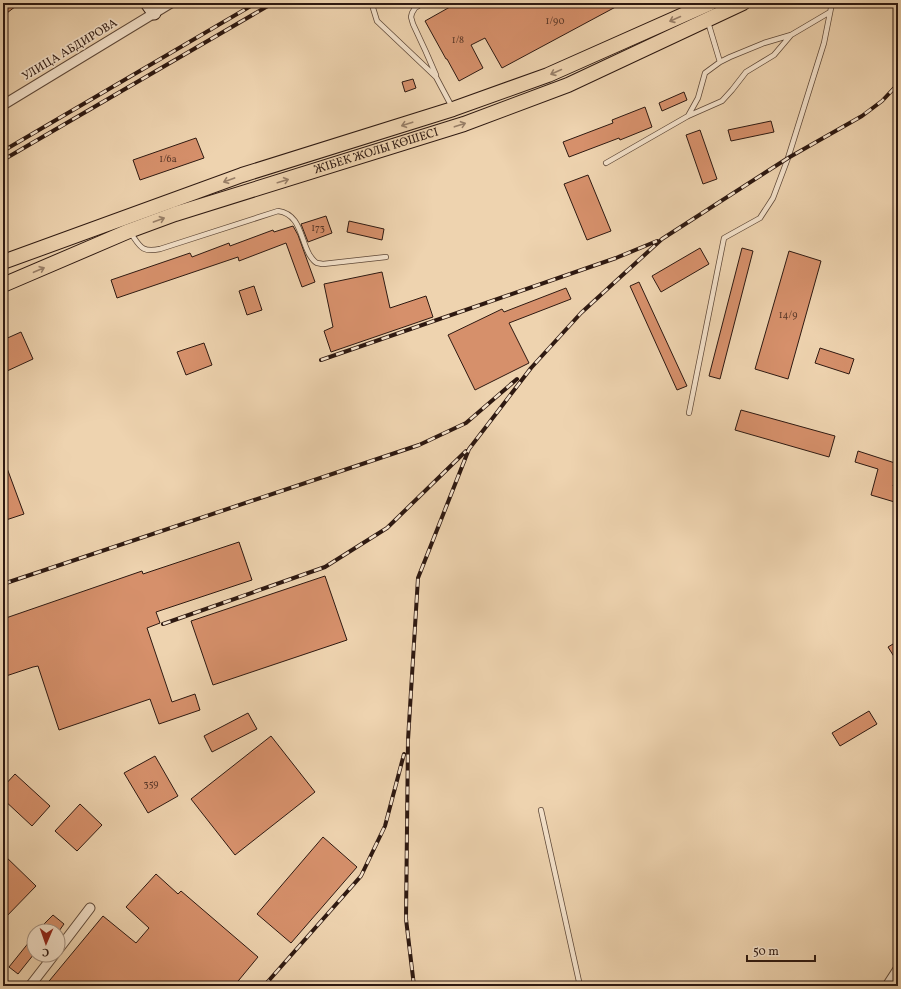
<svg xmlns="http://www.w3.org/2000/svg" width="901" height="989" viewBox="0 0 901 989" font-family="Vollkorn,serif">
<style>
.building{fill:#d6906b;stroke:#2e1911}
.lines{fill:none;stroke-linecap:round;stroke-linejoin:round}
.lane-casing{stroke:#5e4838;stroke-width:6}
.street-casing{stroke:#5e4838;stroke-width:11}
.secondary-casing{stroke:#2e1911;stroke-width:15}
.primary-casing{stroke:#2e1911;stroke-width:16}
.lane{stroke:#f4e2cb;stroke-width:4.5}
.street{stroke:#f4e2cb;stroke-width:9}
.secondary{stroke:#f4e2cb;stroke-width:13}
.primary{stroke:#eed3af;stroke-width:14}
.rail-casing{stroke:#2e1911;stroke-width:4}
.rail{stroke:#f4e2cb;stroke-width:2.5;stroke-dasharray:8;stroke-linecap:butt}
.oneway{stroke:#987f68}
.labels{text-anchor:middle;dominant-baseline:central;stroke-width:3.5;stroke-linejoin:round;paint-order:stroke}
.number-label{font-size:10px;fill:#583728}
.street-label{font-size:12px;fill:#2e1911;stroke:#f4e2cb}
</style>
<rect width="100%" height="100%" fill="#eed3af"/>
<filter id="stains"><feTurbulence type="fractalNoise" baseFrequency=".005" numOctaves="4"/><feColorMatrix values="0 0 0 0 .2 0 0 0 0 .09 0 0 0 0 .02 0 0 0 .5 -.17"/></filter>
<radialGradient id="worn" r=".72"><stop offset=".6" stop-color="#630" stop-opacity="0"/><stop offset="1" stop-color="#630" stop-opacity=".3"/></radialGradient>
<path class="building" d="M3,3H20L3,16Z
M457,3H623L502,68L485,38L471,45L483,68L459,81L447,59H446L425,21Z
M413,79L416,88L405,92L402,82Z
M684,92L687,100L662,111L659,103Z
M645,107L652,127L620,140L619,138L569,157L563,142L613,123L612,120Z
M771,121L774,132L731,141L728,130Z
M700,130L717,179L703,184L686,135Z
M196,138L204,158L140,180L133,160Z
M588,175L611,231L587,240L564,184Z
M326,216L332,233L308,242L301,224Z
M349,221L384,229L382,240L347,232Z
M293,226L298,235L315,282L302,287L286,243L239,261L238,257L117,298L111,280L190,253L192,257L229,243L230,246L273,230L274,232Z
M700,248L709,264L661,292L652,276Z
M742,248L753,251L720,379L709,376Z
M789,251L821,261L788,379L755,369Z
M382,272L390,308L426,296L433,317L331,352L324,331L333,327L324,284Z
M639,282L687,386L677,390L630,286Z
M254,286L262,310L247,315L239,291Z
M566,288L571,299L509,323L529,363L475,390L448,335L502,309L504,312Z
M21,332L33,359L7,371L3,362V340Z
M204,343L212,365L186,375L177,352Z
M820,348L854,359L849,374L815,363Z
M741,410L835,436L829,457L735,430Z
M858,451L898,464V470L893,486L898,488V503L871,495L878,469L855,462Z
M3,460H4L24,514L3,521Z
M239,542L252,580L156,612L160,623L147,628L172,702L195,694L200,710L159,724L150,699L59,730L38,666L33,667L3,677V619L142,571L143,574Z
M325,576L347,640L213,685L191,621Z
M898,641V663L888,647Z
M869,711L877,724L840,746L832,733Z
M248,713L257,729L212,752L204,736Z
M271,736L315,792L235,855L191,799Z
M155,756L178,796L148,813L124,773Z
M15,774L50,806L32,826L3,799V787Z
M80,804L102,825L77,851L55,831Z
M323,837L357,867L291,943L257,914Z
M3,854L36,886L3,920Z
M156,874L178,894L181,891L258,957L234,986H45L103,916L136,943L149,928L126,907Z
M53,915L64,924L59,931H52L44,924Z
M34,936V954L18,974L9,967Z"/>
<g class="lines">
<defs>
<path id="lane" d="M373,3V8L377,21L436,77L452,107
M423,3L415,8L412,13L411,17L413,24L426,52L436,75
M708,22L720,62
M688,116L698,98L705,73L720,62L730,57L764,43L791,35L830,12
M606,163L688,116L722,101L732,90L746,72L774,55L791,35
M130,232C140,246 141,253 160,249L278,211C300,214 300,237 309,254C311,257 313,261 317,263C319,263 321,264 323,264L386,257
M689,413L724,238L760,218L773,198L788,158L824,43L832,3
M541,810L580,986"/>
<path id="street" d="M3,105L171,3
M58,950L90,908
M30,986L54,955
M887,986L898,969"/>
<path id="secondary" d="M147,3L154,13"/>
<g id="primary">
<path d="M3,262L242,175L453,109L548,75L710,3"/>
<path id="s1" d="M3,285L129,231L175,214L464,124L568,85L743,3"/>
</g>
</defs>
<use href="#lane" class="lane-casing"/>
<use href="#street" class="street-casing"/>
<use href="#secondary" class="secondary-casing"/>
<use href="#primary" class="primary-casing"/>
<use href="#lane" class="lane"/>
<use href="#street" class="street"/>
<use href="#secondary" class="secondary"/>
<use href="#primary" class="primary"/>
<defs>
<path id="rail" d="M3,151L256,3
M3,160L273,3
M321,360L616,258L657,241
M3,584L419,445L466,423L517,379
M163,624L325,567L387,528L466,451
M264,986L361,876L385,826L404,754
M414,986L406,919L408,740L418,578L469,449L531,368L581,313L662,239L788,158L862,116L882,101L898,84"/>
</defs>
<use href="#rail" class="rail-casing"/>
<use href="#rail" class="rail"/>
</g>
<defs><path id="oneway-shaft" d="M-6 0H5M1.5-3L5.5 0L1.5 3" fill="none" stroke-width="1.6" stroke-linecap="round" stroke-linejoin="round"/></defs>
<g class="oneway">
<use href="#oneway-shaft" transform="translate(675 19) rotate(156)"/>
<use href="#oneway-shaft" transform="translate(556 72) rotate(156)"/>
<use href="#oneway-shaft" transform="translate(407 124) rotate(162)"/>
<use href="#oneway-shaft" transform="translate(460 125) rotate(-18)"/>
<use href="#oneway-shaft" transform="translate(229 180) rotate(160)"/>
<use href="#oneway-shaft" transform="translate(283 181) rotate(-17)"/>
<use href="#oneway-shaft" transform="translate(159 220) rotate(-20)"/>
<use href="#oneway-shaft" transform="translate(39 270) rotate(-23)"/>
</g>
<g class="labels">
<g class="number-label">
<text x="555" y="21">1/90</text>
<text x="458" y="40">1/8</text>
<text x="168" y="159">1/6а</text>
<text x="318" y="228">173</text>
<text x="788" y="315">14/9</text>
<text x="151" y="784">359</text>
</g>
<g class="street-label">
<text transform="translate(70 50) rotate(-31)">УЛИЦА АБДИРОВА</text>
<text stroke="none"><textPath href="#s1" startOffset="397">ЖІБЕК ЖОЛЫ КӨШЕСІ</textPath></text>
</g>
</g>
<rect width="901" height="989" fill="none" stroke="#eed3af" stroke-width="16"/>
<rect x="4" y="4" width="893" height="981" fill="none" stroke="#2e1911" stroke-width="2"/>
<rect x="8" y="8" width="885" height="973" fill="none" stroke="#2e1911"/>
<g transform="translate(46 943) rotate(182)"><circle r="19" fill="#f4e2cb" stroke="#a59281"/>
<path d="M0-3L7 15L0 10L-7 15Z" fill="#8f2418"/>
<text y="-6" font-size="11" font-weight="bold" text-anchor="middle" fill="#2e1911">С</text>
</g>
<path d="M747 955v6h68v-6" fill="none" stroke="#2e1911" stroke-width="2"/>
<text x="753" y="955" font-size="12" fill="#2e1911" stroke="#f4e2cb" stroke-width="3" paint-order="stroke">50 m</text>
<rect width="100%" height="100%" filter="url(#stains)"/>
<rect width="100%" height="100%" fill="url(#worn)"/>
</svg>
